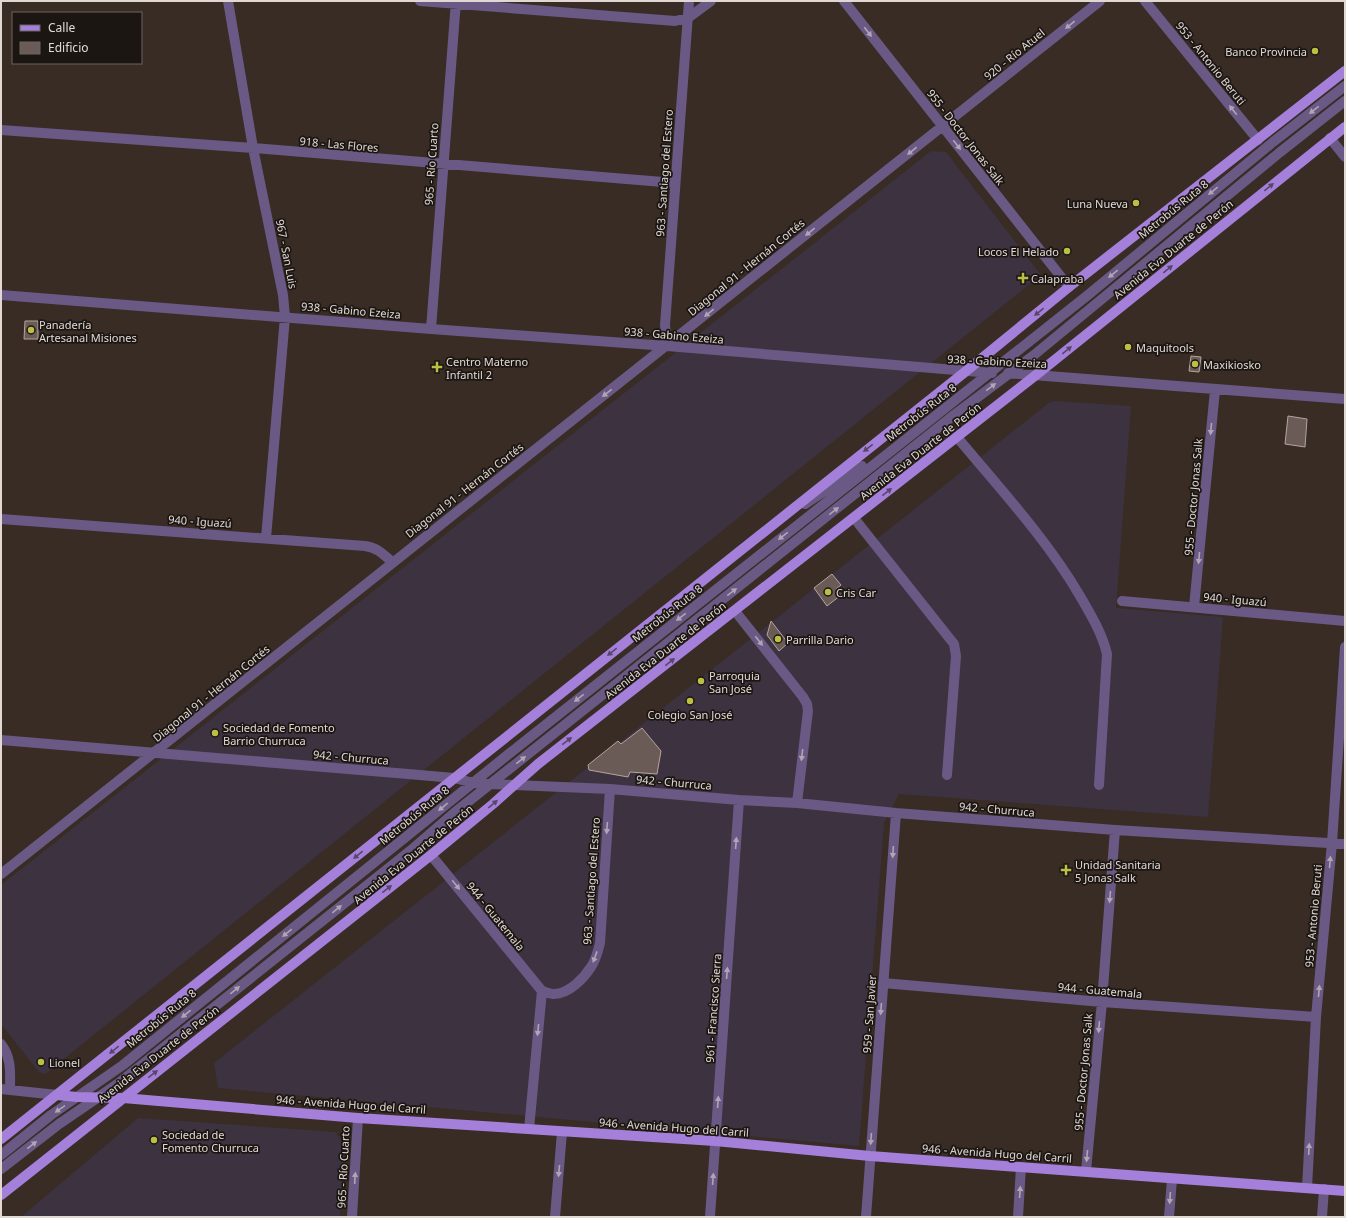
<svg xmlns="http://www.w3.org/2000/svg" width="1346" height="1218" viewBox="0 0 1346 1218" font-family="'Noto Sans',sans-serif">
<style>
.industrial{fill:#3d3240}
.building{fill:#6b5b56;stroke:#b6a49f}
.lines{fill:none;stroke-linecap:round;stroke-linejoin:round}
.minor{stroke:#6a5985;stroke-width:10}
.major{stroke:#a480da;stroke-width:10}
.oneway{fill:#b1a5b4}
.oneway2{fill:#59466c}
.poi-dot{fill:#bbc044;stroke:#1b1612;stroke-width:1.5}
.labels{text-anchor:middle;dominant-baseline:central;stroke-width:3.5;stroke-linejoin:round;paint-order:stroke}
.poi-label{font-size:11px;fill:#e1d8d4;stroke:#1b1612;text-anchor:start}
.street-label{font-size:11px;fill:#e1d8d4;stroke:#1b1612}
</style>
<rect width="100%" height="100%" fill="#382c25"/>
<path class="industrial" d="M931,151L946,152L1041,275L45,1074L39,1072L1,1024V885Z
M1055,401L1131,406L1116,608L1223,617L1208,817L899,794L884,823L859,1146L218,1088L214,1063L1050,402Z
M138,1118L336,1132L344,1146L340,1217H21Z"/>
<path class="building" d="M25,321H38V339H24Z
M1191,356L1201,357L1199,372L1189,371Z
M1288,416L1307,419L1305,447L1285,444Z
M832,574L841,585L836,589L841,595L827,606L814,588Z
M771,621L788,643L779,651L767,635Z
M642,728L661,751L657,774L630,772L628,777L589,770L588,765L618,741L621,744Z"/>
<g class="lines">
<path class="minor" d="M228,1L253,148L283,295L285,317L266,538
M420,1L675,21L688,18L711,1
M844,1L1069,287
M1145,1L1258,140
M1,130L253,148L675,183
M1330,138L1345,157
M1,295L431,329L667,346L992,373
M431,329L456,1
M667,346L665,325L689,1
M1008,373L1345,399
M957,437C1000,489 1046,538 1080,596C1091,615 1102,633 1107,654L1099,785
M805,504L862,466
M854,518L954,644L956,656L947,775
M1,519L365,546C378,548 383,554 392,562
M1122,601L1345,621
M1194,607L1215,390
M735,611L803,697L807,704L808,711L797,803
M1,740L408,774L454,778L474,783L490,784L610,789L739,800L797,803L896,813L1115,830L1345,844
M431,855L542,991
M1,874L1100,1
M883,983L1102,1002L1316,1017
M542,991C546,992 551,994 554,994C569,994 584,978 591,967C596,960 598,951 600,943L610,789
M1,1044C12,1058 10,1073 10,1090
M1,1089L57,1095
M529,1129L542,991
M1,1155L51,1115L123,1065L510,753L1088,295L1273,142L1345,86
M1,1169L59,1124L119,1083L410,851L454,813L954,415L1034,355L1279,153L1345,101
M1086,1171L1102,1002L1115,830
M1307,1188L1316,1017L1332,843L1345,647
M352,1217L358,1118
M555,1217L562,1132
M710,1217L739,800
M866,1217L896,813
M1018,1217L1021,1167
M1169,1217L1172,1179
M1322,1217L1324,1189"/>
<path class="major" d="M57,1095L77,1097L123,1098L358,1118L715,1141L870,1156L1345,1191
M1,1139L965,372L1069,287L1345,71
M1,1195L431,855L493,804L538,764L1036,375L1345,127"/>
</g>
<defs><path id="oneway-solid" d="M-6-.8H1V-3.2L6.5 0L1 3.2V.8H-6Z"/></defs>
<g class="oneway">
<use href="#oneway-solid" transform="translate(1070 25) rotate(141)"/>
<use href="#oneway-solid" transform="translate(868 32) rotate(52)"/>
<use href="#oneway-solid" transform="translate(1233 110) rotate(-129)"/>
<use href="#oneway-solid" transform="translate(1314 110) rotate(142)"/>
<use href="#oneway-solid" transform="translate(957 145) rotate(52)"/>
<use href="#oneway-solid" transform="translate(912 151) rotate(141)"/>
<use href="#oneway-solid" transform="translate(1213 191) rotate(141)"/>
<use href="#oneway-solid" transform="translate(810 232) rotate(141)"/>
<use href="#oneway-solid" transform="translate(1113 274) rotate(141)"/>
<use href="#oneway-solid" transform="translate(709 313) rotate(141)"/>
<use href="#oneway-solid" transform="translate(991 387) rotate(-37)"/>
<use href="#oneway-solid" transform="translate(607 393) rotate(142)"/>
<use href="#oneway-solid" transform="translate(1211 429) rotate(95)"/>
<use href="#oneway-solid" transform="translate(834 511) rotate(-38)"/>
<use href="#oneway-solid" transform="translate(783 536) rotate(142)"/>
<use href="#oneway-solid" transform="translate(1199 558) rotate(95)"/>
<use href="#oneway-solid" transform="translate(732 592) rotate(-38)"/>
<use href="#oneway-solid" transform="translate(681 617) rotate(142)"/>
<use href="#oneway-solid" transform="translate(759 641) rotate(52)"/>
<use href="#oneway-solid" transform="translate(579 698) rotate(142)"/>
<use href="#oneway-solid" transform="translate(802 755) rotate(97)"/>
<use href="#oneway-solid" transform="translate(521 760) rotate(-38)"/>
<use href="#oneway-solid" transform="translate(443 807) rotate(141)"/>
<use href="#oneway-solid" transform="translate(607 828) rotate(94)"/>
<use href="#oneway-solid" transform="translate(736 843) rotate(-86)"/>
<use href="#oneway-solid" transform="translate(893 852) rotate(94)"/>
<use href="#oneway-solid" transform="translate(1330 862) rotate(-85)"/>
<use href="#oneway-solid" transform="translate(456 885) rotate(51)"/>
<use href="#oneway-solid" transform="translate(1110 897) rotate(95)"/>
<use href="#oneway-solid" transform="translate(337 909) rotate(-39)"/>
<use href="#oneway-solid" transform="translate(287 933) rotate(141)"/>
<use href="#oneway-solid" transform="translate(595 957) rotate(110)"/>
<use href="#oneway-solid" transform="translate(727 973) rotate(-86)"/>
<use href="#oneway-solid" transform="translate(235 990) rotate(-39)"/>
<use href="#oneway-solid" transform="translate(1319 991) rotate(-85)"/>
<use href="#oneway-solid" transform="translate(881 1009) rotate(94)"/>
<use href="#oneway-solid" transform="translate(186 1014) rotate(141)"/>
<use href="#oneway-solid" transform="translate(1099 1027) rotate(95)"/>
<use href="#oneway-solid" transform="translate(538 1030) rotate(96)"/>
<use href="#oneway-solid" transform="translate(718 1102) rotate(-86)"/>
<use href="#oneway-solid" transform="translate(60 1109) rotate(146)"/>
<use href="#oneway-solid" transform="translate(871 1139) rotate(94)"/>
<use href="#oneway-solid" transform="translate(32 1145) rotate(-38)"/>
<use href="#oneway-solid" transform="translate(1309 1149) rotate(-87)"/>
<use href="#oneway-solid" transform="translate(1087 1156) rotate(95)"/>
<use href="#oneway-solid" transform="translate(559 1171) rotate(95)"/>
<use href="#oneway-solid" transform="translate(355 1178) rotate(-87)"/>
<use href="#oneway-solid" transform="translate(713 1179) rotate(-86)"/>
<use href="#oneway-solid" transform="translate(1020 1192) rotate(-86)"/>
<use href="#oneway-solid" transform="translate(1170 1198) rotate(94)"/>
</g>
<g class="oneway2">
<use href="#oneway-solid" transform="translate(1269 187) rotate(-39)"/>
<use href="#oneway-solid" transform="translate(1168 269) rotate(-39)"/>
<use href="#oneway-solid" transform="translate(1039 312) rotate(141)"/>
<use href="#oneway-solid" transform="translate(1067 350) rotate(-39)"/>
<use href="#oneway-solid" transform="translate(868 448) rotate(142)"/>
<use href="#oneway-solid" transform="translate(887 492) rotate(-38)"/>
<use href="#oneway-solid" transform="translate(612 652) rotate(141)"/>
<use href="#oneway-solid" transform="translate(670 662) rotate(-38)"/>
<use href="#oneway-solid" transform="translate(567 741) rotate(-38)"/>
<use href="#oneway-solid" transform="translate(493 804) rotate(-40)"/>
<use href="#oneway-solid" transform="translate(358 855) rotate(141)"/>
<use href="#oneway-solid" transform="translate(387 889) rotate(-38)"/>
<use href="#oneway-solid" transform="translate(114 1050) rotate(141)"/>
<use href="#oneway-solid" transform="translate(153 1074) rotate(-38)"/>
</g>
<g class="poi-dot">
<circle cx="1315" cy="51" r="4"/>
<circle cx="1136" cy="203" r="4"/>
<circle cx="1067" cy="251" r="4"/>
<path d="M1021 272h4v4h4v4h-4v4h-4v-4h-4v-4h4z"/>
<circle cx="31" cy="330" r="4"/>
<circle cx="1128" cy="347" r="4"/>
<circle cx="1195" cy="364" r="4"/>
<path d="M435 361h4v4h4v4h-4v4h-4v-4h-4v-4h4z"/>
<circle cx="828" cy="592" r="4"/>
<circle cx="778" cy="639" r="4"/>
<circle cx="701" cy="681" r="4"/>
<circle cx="690" cy="701" r="4"/>
<circle cx="215" cy="733" r="4"/>
<path d="M1064 864h4v4h4v4h-4v4h-4v-4h-4v-4h4z"/>
<circle cx="41" cy="1062" r="4"/>
<circle cx="154" cy="1140" r="4"/>
</g>
<g class="labels">
<g class="poi-label">
<text x="1307" y="51" text-anchor="end">Banco Provincia</text>
<text x="1128" y="203" text-anchor="end">Luna Nueva</text>
<text x="1059" y="251" text-anchor="end">Locos El Helado</text>
<text x="1031" y="278">Calapraba</text>
<text x="39" y="324">Panadería<tspan x="39" dy="13">Artesanal Misiones</tspan></text>
<text x="1136" y="347">Maquitools</text>
<text x="446" y="361">Centro Materno<tspan x="446" dy="13">Infantil 2</tspan></text>
<text x="1203" y="364">Maxikiosko</text>
<text x="836" y="592">Cris Car</text>
<text x="786" y="639">Parrilla Dario</text>
<text x="709" y="675">Parroquia<tspan x="709" dy="13">San José</tspan></text>
<text x="690" y="714" text-anchor="middle">Colegio San José</text>
<text x="223" y="727">Sociedad de Fomento<tspan x="223" dy="13">Barrio Churruca</tspan></text>
<text x="1075" y="864">Unidad Sanitaria<tspan x="1075" dy="13">5 Jonas Salk</tspan></text>
<text x="49" y="1062">Lionel</text>
<text x="162" y="1134">Sociedad de<tspan x="162" dy="13">Fomento Churruca</tspan></text>
</g>
<g class="street-label">
<text transform="translate(1014 54) rotate(-39)">920 - Río Atuel</text>
<text transform="translate(1211 63) rotate(51)">953 - Antonio Beruti</text>
<text transform="translate(966 137) rotate(52)">955 - Doctor Jonas Salk</text>
<text transform="translate(339 144) rotate(5)">918 - Las Flores</text>
<text transform="translate(431 164) rotate(-86)">965 - Río Cuarto</text>
<text transform="translate(664 173) rotate(-86)">963 - Santiago del Estero</text>
<text transform="translate(1173 209) rotate(-39)">Metrobús Ruta 8</text>
<text transform="translate(1173 249) rotate(-39)">Avenida Eva Duarte de Perón</text>
<text transform="translate(287 254) rotate(79)">967 - San Luis</text>
<text transform="translate(746 267) rotate(-39)">Diagonal 91 - Hernán Cortés</text>
<text transform="translate(351 310) rotate(5)">938 - Gabino Ezeiza</text>
<text transform="translate(674 335) rotate(5)">938 - Gabino Ezeiza</text>
<text transform="translate(997 361) rotate(3)">938 - Gabino Ezeiza</text>
<text transform="translate(921 412) rotate(-38)">Metrobús Ruta 8</text>
<text transform="translate(920 451) rotate(-38)">Avenida Eva Duarte de Perón</text>
<text transform="translate(464 490) rotate(-38)">Diagonal 91 - Hernán Cortés</text>
<text transform="translate(1193 497) rotate(-85)">955 - Doctor Jonas Salk</text>
<text transform="translate(200 521) rotate(4)">940 - Iguazú</text>
<text transform="translate(1235 599) rotate(5)">940 - Iguazú</text>
<text transform="translate(667 613) rotate(-38)">Metrobús Ruta 8</text>
<text transform="translate(665 650) rotate(-38)">Avenida Eva Duarte de Perón</text>
<text transform="translate(211 693) rotate(-39)">Diagonal 91 - Hernán Cortés</text>
<text transform="translate(351 757) rotate(5)">942 - Churruca</text>
<text transform="translate(674 782) rotate(5)">942 - Churruca</text>
<text transform="translate(997 809) rotate(5)">942 - Churruca</text>
<text transform="translate(414 815) rotate(-39)">Metrobús Ruta 8</text>
<text transform="translate(413 854) rotate(-39)">Avenida Eva Duarte de Perón</text>
<text transform="translate(591 881) rotate(-86)">963 - Santiago del Estero</text>
<text transform="translate(496 916) rotate(51)">944 - Guatemala</text>
<text transform="translate(1313 916) rotate(-85)">953 - Antonio Beruti</text>
<text transform="translate(1100 990) rotate(5)">944 - Guatemala</text>
<text transform="translate(713 1008) rotate(-86)">961 - Francisco Sierra</text>
<text transform="translate(869 1014) rotate(-86)">959 - San Javier</text>
<text transform="translate(161 1018) rotate(-39)">Metrobús Ruta 8</text>
<text transform="translate(158 1054) rotate(-38)">Avenida Eva Duarte de Perón</text>
<text transform="translate(1083 1072) rotate(-85)">955 - Doctor Jonas Salk</text>
<text transform="translate(351 1104) rotate(4)">946 - Avenida Hugo del Carril</text>
<text transform="translate(674 1127) rotate(4)">946 - Avenida Hugo del Carril</text>
<text transform="translate(997 1153) rotate(4)">946 - Avenida Hugo del Carril</text>
<text transform="translate(343 1167) rotate(-87)">965 - Río Cuarto</text>
</g>
</g>
<rect width="1346" height="1218" fill="none" stroke="#e1d8d4" stroke-width="4"/>
<rect x="12" y="12" width="130" height="52" fill="#1b1612" stroke="#6a6460"/>
<rect x="20" y="25" width="20" height="6" fill="#a480da" stroke="#6a6460"/>
<text x="48" y="32" font-size="12" fill="#e1d8d4">Calle</text>
<rect x="20" y="42" width="20" height="12" fill="#6b5b56" stroke="#6a6460"/>
<text x="48" y="52" font-size="12" fill="#e1d8d4">Edificio</text>
</svg>
